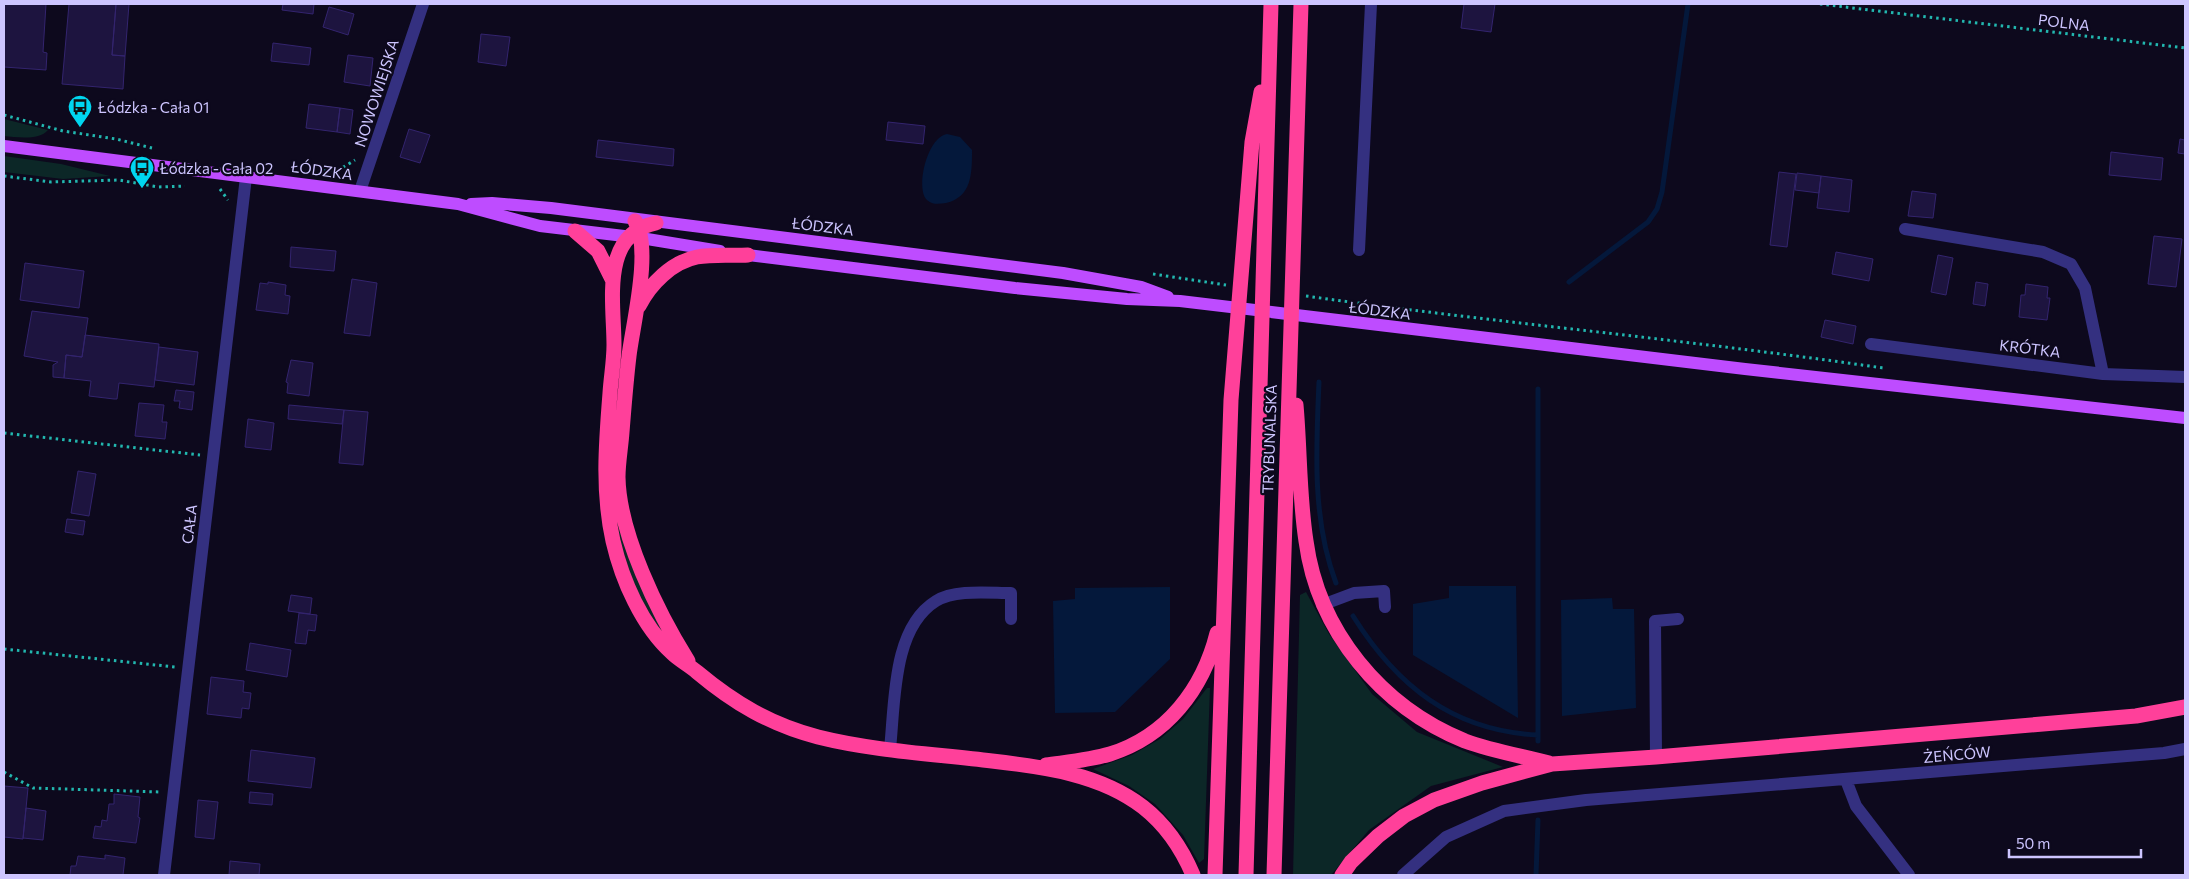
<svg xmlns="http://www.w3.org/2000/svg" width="2189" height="879" viewBox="0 0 2189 879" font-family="Commissioner,sans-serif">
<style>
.green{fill:#0c2727}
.water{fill:#04183b}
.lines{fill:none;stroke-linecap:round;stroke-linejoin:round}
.stream{stroke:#04183b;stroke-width:5}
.building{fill:#1d143f;stroke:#33246e}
.path{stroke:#22b7af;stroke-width:3;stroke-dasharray:2.5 4;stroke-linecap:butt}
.minor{stroke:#343080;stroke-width:12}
.major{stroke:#be4cff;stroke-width:12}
.highway{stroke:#ff409a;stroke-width:15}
.labels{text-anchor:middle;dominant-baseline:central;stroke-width:4.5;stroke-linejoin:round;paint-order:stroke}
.street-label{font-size:15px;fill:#cdc5ff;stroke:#0d091d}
.poi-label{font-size:15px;fill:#cdc5ff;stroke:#0d091d;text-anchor:start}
</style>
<rect width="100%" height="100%" fill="#0d091d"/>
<path class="green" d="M4,119L48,130C39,141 16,137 4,136Z
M4,156L61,164L110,176L63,179L4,172Z
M611,504L676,651L646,612L624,562Z
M1306,592L1329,634L1372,694L1417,732L1503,767L1431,786L1369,830L1331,875H1293L1300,595Z
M1207,688H1210L1204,859L1199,863L1183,835L1155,804L1129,786L1093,769L1132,755L1160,739L1183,719Z"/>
<path class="water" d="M947,134L960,137L972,150C972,173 972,197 946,203C939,204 932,205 927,200C915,189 927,137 947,134Z
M1449,586H1516L1518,718L1413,655V604L1449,598Z
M1170,587V659L1115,712L1055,713L1053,601L1075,599V588Z
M1612,598L1613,609H1634L1636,708L1562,716L1561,600Z"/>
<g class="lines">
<path class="stream" d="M1569,282L1648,222L1657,209L1662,192L1688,4
M1319,382C1316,449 1312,520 1336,583
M1538,389V741
M1353,616C1397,686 1453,731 1538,735
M1536,875L1538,820"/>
</g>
<path class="building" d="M4,4H46L43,52L47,53L46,70L4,67Z
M69,4H116L112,55L125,56L123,89L62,84Z
M116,4H129L125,56L112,55Z
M283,4H314L313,14L282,10Z
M1464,4H1495L1491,32L1461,28Z
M329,7L354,14L348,35L323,27Z
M481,34L510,37L506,66L478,62Z
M273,43L311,48L309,65L271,61Z
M348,55L373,58L370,86L344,82Z
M309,104L340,108L337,132L306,128Z
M340,108L353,110L350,134L337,132Z
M888,122L925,126L923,144L886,140Z
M409,129L430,135L420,163L400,157Z
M2180,139L2185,140V154L2178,153Z
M598,140L674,149L673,166L596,157Z
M2111,152L2163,158L2161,180L2109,175Z
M1779,172L1796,174L1787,247L1770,245Z
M1797,173L1821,176L1819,193L1795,190Z
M1821,176L1852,180L1849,212L1817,208Z
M1912,191L1936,194L1933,218L1908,216Z
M2154,236L2182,239L2176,287L2148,284Z
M291,247L336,251L334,271L290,267Z
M1836,252L1873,259L1869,281L1832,274Z
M1938,255L1953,258L1946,295L1931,292Z
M25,263L84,271L79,308L20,300Z
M352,279L377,283L370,336L344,333Z
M268,282L286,285L285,295L290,296L288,314L256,310L260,283L268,284Z
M1976,282L1988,284L1985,306L1973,304Z
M2026,284L2048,287L2047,298H2050L2047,320L2019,317L2021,295H2025Z
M32,311L88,318L82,357L66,355L64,378L53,377V365L58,362L24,356Z
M1825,320L1856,326L1853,344L1821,337Z
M85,335L159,344L154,387L119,383L117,399H114L89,396L91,381L64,378L66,355L82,357Z
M159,347L198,352L194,385L155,380Z
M291,360L313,363L309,396L287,393L288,383L286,382Z
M176,390L194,392L192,410L179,408L180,401H174Z
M139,403L164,405L162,422H167L165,439L135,436Z
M289,405L344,410L342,424L288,419Z
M344,410L368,412L363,465L339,463Z
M248,419L274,423L271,450L245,447Z
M78,471L96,474L89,516L71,513Z
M67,519L85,521L83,535L65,532Z
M291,595L312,598L310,614L288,611Z
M299,613L317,615L315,631L308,630L306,644L295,643Z
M250,643L291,650L287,677L246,670Z
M211,677L244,681L243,692L251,693L249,709L242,708L241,718L207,714Z
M251,750L315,758L311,788L248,781Z
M4,786L28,788L23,839L4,837Z
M250,792L273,794L272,805L249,803Z
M114,794L140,797L138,817L140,818L136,843L93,838L95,826L101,827L102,820L107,821L109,804H114Z
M198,800L218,802L214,839L195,837Z
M26,808L46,811L43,840L23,838Z
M105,855L125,858L123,875H70L71,866H76L78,856L105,859Z
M230,861L260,864L259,875H229Z"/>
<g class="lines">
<path class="path" d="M1820,4L2185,48
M4,115L63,131L116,139L152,148
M324,171L342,168L355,160
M4,176L51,182L119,180L158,187L185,186
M220,189L228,200
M1153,274L1226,285
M1306,296C1498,323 1691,340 1883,368
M4,433L200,455
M4,649L175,667
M4,772L33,788L161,792"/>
<path class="minor" d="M360,191L423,4
M1905,229L2043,252L2071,264L2085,288L2103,374
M1359,250L1371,4
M1871,344L2103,374L2185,377
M1322,605L1354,593L1384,591L1385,607
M890,749C895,703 892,628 936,601C955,589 989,593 1011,593V619
M1656,757L1655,621L1678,619
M1846,780L1856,806L1909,875
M164,875L246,177
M1403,875L1446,837L1504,811L1586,800L2164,753L2185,749"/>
<path class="major" d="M4,146L458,204L540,226L641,238L720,251
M471,204L492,203L551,208L1063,273L1141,287L1168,297
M740,254L1015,288L1127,299L1180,301L1745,369L2185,418"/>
<path class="highway" d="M635,221C652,249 633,323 629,356C626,381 624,407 622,432C621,447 618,462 618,477C619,534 658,613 688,661
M656,223C600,234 614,302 614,345C614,361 611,377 610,393C606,443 602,492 613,541C622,580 642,626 672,653C679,660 689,665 697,672C734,703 771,725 818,737C874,751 935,754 992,761C1044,767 1100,774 1143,807C1166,825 1182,849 1193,875
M575,231L598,251L612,279
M639,306C650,284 672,262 697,257C713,254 732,256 748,255
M1296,405C1300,450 1299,496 1306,541C1318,631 1381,707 1465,741C1492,751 1522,756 1549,763
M1046,765C1067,762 1090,760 1110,754C1167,736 1203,689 1217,633
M1215,875L1231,400L1252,142L1261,92
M1246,875L1271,4
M1274,875L1301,4
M1342,875L1351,862L1378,836L1404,816L1434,800L1482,783L1552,764L1656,757L2136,716L2185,707"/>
</g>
<defs>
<symbol id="bus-pin" viewBox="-11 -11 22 30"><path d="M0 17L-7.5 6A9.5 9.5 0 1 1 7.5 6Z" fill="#00d6f0" stroke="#0d091d"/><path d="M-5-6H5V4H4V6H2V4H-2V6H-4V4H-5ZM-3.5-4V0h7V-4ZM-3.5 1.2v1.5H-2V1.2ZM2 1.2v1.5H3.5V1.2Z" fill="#111"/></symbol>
</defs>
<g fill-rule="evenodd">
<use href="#bus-pin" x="66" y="93" width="28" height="38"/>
<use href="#bus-pin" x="128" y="154" width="28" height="38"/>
</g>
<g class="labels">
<g class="street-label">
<text transform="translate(2064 22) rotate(7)">POLNA</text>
<text transform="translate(376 93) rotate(-72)">NOWOWIEJSKA</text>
<text transform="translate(322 170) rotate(8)">ŁÓDZKA</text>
<text transform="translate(823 226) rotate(7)">ŁÓDZKA</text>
<text transform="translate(1380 310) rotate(7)">ŁÓDZKA</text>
<text transform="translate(2030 348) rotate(7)">KRÓTKA</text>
<text transform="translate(1269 439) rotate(-88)">TRYBUNALSKA</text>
<text transform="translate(189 524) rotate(-83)">CAŁA</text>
<text transform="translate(1957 754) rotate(-5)">ŻEŃCÓW</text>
</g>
<g class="poi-label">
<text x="98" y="107">Łódzka - Cała 01</text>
<text x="160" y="168">Łódzka - Cała 02</text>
</g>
</g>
<rect width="2189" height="879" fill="none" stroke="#cdc5ff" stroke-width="10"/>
<path d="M2009 849v8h132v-8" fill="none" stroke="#cdc5ff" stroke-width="2.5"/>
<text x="2016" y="849" font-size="15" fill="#cdc5ff" stroke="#0d091d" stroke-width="4" paint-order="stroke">50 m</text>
</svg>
